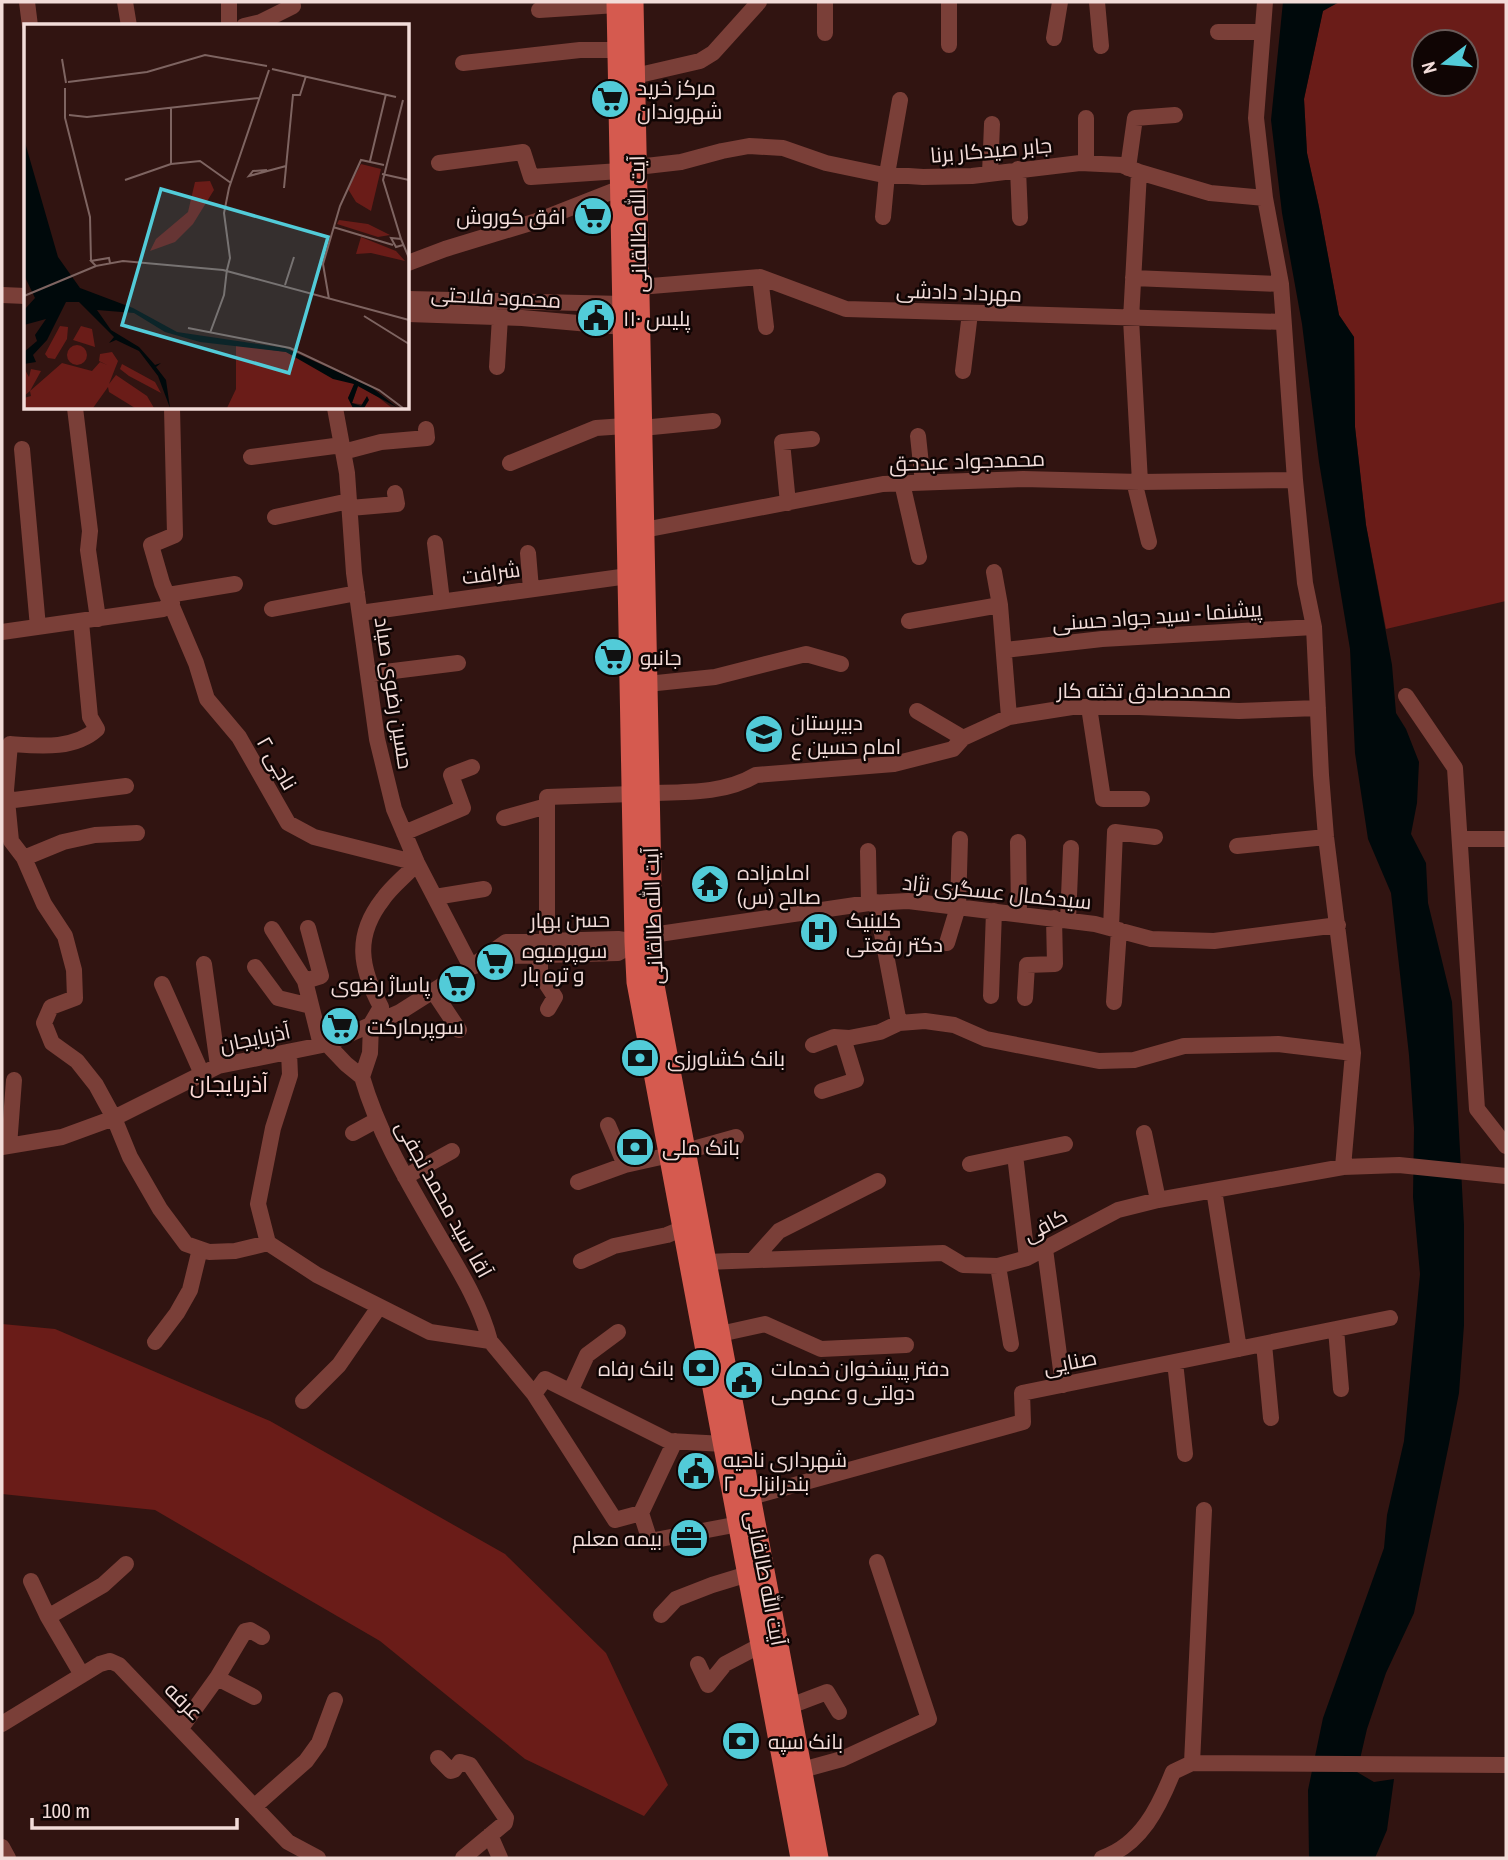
<svg xmlns="http://www.w3.org/2000/svg" width="1508" height="1860" viewBox="0 0 1508 1860" font-family="'Archivo Narrow',Cairo,sans-serif">
<style>
.green{fill:#6a1c18;fill-rule:evenodd}
.water{fill:#00090b}
.lines{fill:none;stroke-linecap:round;stroke-linejoin:round}
.minor{stroke:#7a3f38;stroke-width:16}
.major{stroke:#d55a4f;stroke-width:21}
.labels{text-anchor:middle;dominant-baseline:central;stroke-width:5;stroke-linejoin:round;paint-order:stroke}
.poi-label{font-size:21px;fill:#f2dcd9;stroke:#100504;text-anchor:start}
.street-label{font-size:21px;fill:#f2dcd9;stroke:#100504}
.neighbourhood-label{font-size:23px;fill:#fbd8d4;stroke:#100504}
.inset-road{fill:none;stroke:#7e6461;stroke-width:2}
.view{fill:#52cbd8;fill-opacity:0.15;stroke:#52cbd8;stroke-width:3.5}
.inset-edge{fill:none;stroke:#f2dcd9;stroke-width:3.5}
</style>
<rect width="100%" height="100%" fill="#311411"/>
<path class="green" d="M1340,2H1506V601L1386,629L1366,525L1355,427L1354,337L1339,315L1319,207L1307,153L1304,99L1323,10ZM1424,42H1466V84H1424Z
M2,1324L55,1329L270,1421L505,1554L606,1653L668,1785L644,1816L525,1759L380,1641L155,1510L2,1494Z"/>
<path class="water" d="M1283,2H1339L1323,11L1304,99L1307,153L1319,207L1339,315L1354,337L1355,427L1366,525L1392,665L1396,713L1406,729L1419,762L1417,803L1411,834L1426,863L1428,903L1452,1002L1464,1225V1325L1459,1393L1449,1444L1414,1613L1386,1673L1367,1729L1357,1772L1374,1782L1394,1779L1387,1830L1375,1858H1309L1308,1790L1323,1718L1384,1548L1387,1515L1404,1441L1420,1274L1413,1197L1414,1128L1409,1055L1391,893L1368,839L1355,753L1350,649L1319,462L1302,324L1282,213L1271,120Z"/>
<g class="lines">
<path class="minor" d="M27,2L30,26
M125,2L129,26
M229,2V26
M825,2V33
M949,2V45
M1097,2L1101,46
M1265,2L1256,118L1265,198L1281,284L1295,480L1305,583L1314,627L1321,775L1326,837L1353,1053L1343,1167
M539,10L617,5
M244,26L261,22L293,6
M1218,32H1262
M1054,38L1060,2
M463,63L580,50H618
M635,76L700,61L713,53L759,2
M1086,118V163
M439,163L523,152L531,177L620,171
M637,167L681,162L722,151L749,146L783,148L826,163L879,174L923,177L972,176L1080,163L1122,165L1139,172L1210,193L1265,198
M1128,168L1135,118L1175,115
M1018,169L1020,218
M1139,172L1131,319L1140,482
M990,173L992,124
M883,217L887,174L900,100
M408,263L445,249L537,221L621,188
M760,277L766,327
M1133,278L1281,284
M639,287L760,277L846,309L1283,322
M2,295L26,296
M408,299L623,304
M408,314L522,318L623,327
M497,367L500,317
M963,371L970,313
M75,408L90,531L88,550L98,619
M172,408L175,535L151,545L162,583L196,663L207,699L239,737L288,823L314,837L417,863C407,875 392,886 383,899C354,936 360,968 381,1007L371,1024L370,1053L362,1077
M335,408L347,473L354,573L377,739L394,809L417,863L471,967
M642,428L713,421
M918,436L923,483
M22,449L38,627
M343,452L381,442L427,438L426,429
M251,457L342,445
M510,463L596,428L625,426
M1134,481L1149,542
M902,483L919,557
M788,503L782,442L812,439
M350,508L397,504L395,493
M275,517L349,501
M644,530L883,484L1023,479L1140,482L1295,480
M435,543L442,601
M528,553L531,589
M994,572L1000,605L1009,717
M168,595L235,584
M272,609L357,593
M360,613L628,576
M909,621L1000,605
M81,622L90,717L97,729C74,750 39,746 10,744L6,790L11,841L24,858L44,904L65,936L74,970L75,998L51,1007L44,1023L52,1043L77,1061L96,1085L114,1118L130,1157L160,1209L186,1244L209,1252L235,1251L268,1243L317,1275L430,1332L490,1341L534,1394L615,1520L641,1513
M2,632L163,609L172,603
M1005,650L1102,639L1314,627
M369,674L458,663
M647,684L715,677L806,654L841,664
M1406,696L1455,768L1477,1109L1506,1146
M1089,707L1103,799H1142
M917,711L963,738
M649,793C685,792 724,794 756,775L894,764L953,749L963,738L1009,717L1072,707H1139L1239,711L1318,708
M6,801L126,786
M504,818L547,806
M404,833L463,808L451,775L472,767
M1460,839H1506
M1018,842L1019,914
M1237,846L1326,837
M868,851L869,903
M24,858L63,842L95,835L137,833
M435,897L484,889
M1068,920L1071,848
M1111,928L1115,832L1155,837
M272,929L305,981L321,1045
M547,941V797L632,794
M947,943L958,907L960,839
M540,955V974L555,997L548,1009
M204,964L218,1066
M255,967L278,998L311,1006
M471,967L506,956L618,953L652,935L869,903L908,901L1095,924L1151,939L1214,941L1338,925
M305,981L321,976L308,928
M162,984L202,1074
M433,991L459,1030
M991,996L994,911
M1025,998L1027,965L1055,964L1054,918
M1114,1002L1119,930
M899,1023L925,1021L954,1025L986,1039L1099,1061L1134,1060L1184,1046L1278,1044L1353,1053
M327,1044L346,1064L362,1077
M813,1045L834,1037L849,1038L880,1032L899,1023L876,902
M362,1077C379,1135 409,1184 439,1236C459,1270 480,1303 490,1341
M822,1091L856,1080L843,1038
M608,1125L625,1165
M353,1133L377,1120
M1144,1133L1158,1200
M9,1146L14,1080
M2,1147L62,1137L114,1118L218,1066L327,1044L400,1012L471,967L506,942L618,939L635,942
M686,1151L736,1137
M1015,1155L1027,1258
M970,1164L1065,1144
M405,1177L452,1151
M578,1182L625,1165L670,1155
M1214,1190L1239,1349
M268,1243L258,1204L273,1128L290,1075L289,1052
M1045,1249L1063,1385
M753,1260L779,1231L878,1181
M581,1261L614,1246L667,1235L684,1228
M706,1262L943,1253L963,1265L998,1266L1027,1258L1118,1210L1158,1200L1343,1167L1399,1165L1506,1176
M998,1266L1011,1344
M1336,1329L1341,1389
M720,1334L765,1324L821,1349L906,1345
M155,1342L177,1313L190,1290L200,1249
M1264,1344L1271,1418
M1175,1362L1185,1454
M571,1390L587,1355L618,1332
M534,1394L545,1379L669,1441L724,1444
M303,1401L339,1365L379,1307
M675,1441L641,1513L650,1541L739,1524
M751,1497L1023,1422L1022,1393L1390,1318
M31,1581L48,1617L82,1675
M661,1615L676,1599L712,1585L748,1574
M48,1617L103,1585L126,1564
M698,1664L708,1685L725,1664L761,1645
M217,1678L254,1697
M790,1706L827,1692L839,1712
M2,1724L100,1664L110,1661L119,1665L288,1842L318,1858
M181,1728L217,1678L245,1631L250,1630L262,1637
M438,1758L451,1771L454,1770L460,1762L470,1765L506,1818L505,1823L463,1858
M1192,1763L1506,1765
M802,1770L842,1759L929,1719L877,1562
M255,1806L306,1761L319,1743L335,1700
M490,1835L500,1858
M2,1847L8,1858
M1102,1858C1141,1845 1159,1807 1173,1772L1192,1763L1204,1510"/>
<path class="major" d="M617,2L635,942L637,982L801,1858
M633,2L653,980L818,1858"/>
</g>
<defs>
<symbol id="supermarket-disc" viewBox="-11 -11 22 22"><circle r="9.5" fill="#52cbd8" stroke="#100504"/><path d="M-6-5.5h2.5l.6 2H6L4.5 2H-2.5L-4.4-4H-6ZM-1.5 3.2a1.3 1.3 0 1 0 .1 0ZM3 3.2a1.3 1.3 0 1 0 .1 0Z" fill="#111"/></symbol>
<symbol id="civic-disc" viewBox="-11 -11 22 22"><circle r="9.5" fill="#52cbd8" stroke="#100504"/><path d="M-.6-6.5H3V-4.5H.6V-3L4-1V1h2V6H-6V1h2V-1L-.6-3ZM-1.2 2.5V6h2.4V2.5Z" fill="#111"/></symbol>
<symbol id="school-disc" viewBox="-11 -11 22 22"><circle r="9.5" fill="#52cbd8" stroke="#100504"/><path d="M0-5L7-2L0 1L-7-2ZM-4 1L0 2.5L4 1V4Q0 6-4 4Z" fill="#111"/></symbol>
<symbol id="temple-disc" viewBox="-11 -11 22 22"><circle r="9.5" fill="#52cbd8" stroke="#100504"/><path d="M0-6L5-2H3V0L6.5 2.5H4V6H1.5V3h-3V6H-4V2.5H-6.5L-3 0V-2H-5Z" fill="#111"/></symbol>
<symbol id="hospital-disc" viewBox="-11 -11 22 22"><circle r="9.5" fill="#52cbd8" stroke="#100504"/><path d="M-5-5h3v3.5h4V-5h3V5h-3V1.5h-4V5h-3Z" fill="#111"/></symbol>
<symbol id="bank-disc" viewBox="-11 -11 22 22"><circle r="9.5" fill="#52cbd8" stroke="#100504"/><path d="M-6-4H6V4H-6ZM0-2.3a2.3 2.3 0 1 0 0 4.6a2.3 2.3 0 1 0 0-4.6Z" fill="#111"/></symbol>
<symbol id="office-disc" viewBox="-11 -11 22 22"><circle r="9.5" fill="#52cbd8" stroke="#100504"/><path d="M-6-3h4V-5.5h4V-3h4V5H-6ZM-1-4.5V-3h2v-1.5ZM-6 0V1H6V0Z" fill="#111"/></symbol>
</defs>
<g fill-rule="evenodd">
<use href="#supermarket-disc" x="588" y="77" width="44" height="44"/>
<use href="#supermarket-disc" x="571" y="194" width="44" height="44"/>
<use href="#civic-disc" x="574" y="296" width="44" height="44"/>
<use href="#supermarket-disc" x="591" y="635" width="44" height="44"/>
<use href="#school-disc" x="742" y="712" width="44" height="44"/>
<use href="#temple-disc" x="688" y="862" width="44" height="44"/>
<use href="#hospital-disc" x="797" y="910" width="44" height="44"/>
<use href="#supermarket-disc" x="473" y="940" width="44" height="44"/>
<use href="#supermarket-disc" x="435" y="962" width="44" height="44"/>
<use href="#supermarket-disc" x="318" y="1004" width="44" height="44"/>
<use href="#bank-disc" x="618" y="1036" width="44" height="44"/>
<use href="#bank-disc" x="613" y="1125" width="44" height="44"/>
<use href="#bank-disc" x="679" y="1346" width="44" height="44"/>
<use href="#civic-disc" x="722" y="1358" width="44" height="44"/>
<use href="#civic-disc" x="674" y="1449" width="44" height="44"/>
<use href="#office-disc" x="667" y="1516" width="44" height="44"/>
<use href="#bank-disc" x="719" y="1719" width="44" height="44"/>
</g>
<g class="labels">
<g class="poi-label">
<text x="637" y="87">مرکز خرید<tspan x="637" dy="24">شهروندان</tspan></text>
<text x="566" y="216" text-anchor="end">افق کوروش</text>
<text x="623" y="318">پلیس ۱۱۰</text>
<text x="640" y="657">جانبو</text>
<text x="791" y="722">دبیرستان<tspan x="791" dy="24">امام حسین ع</tspan></text>
<text x="737" y="872">امامزاده<tspan x="737" dy="24">صالح (س)</tspan></text>
<text x="846" y="920">کلینیک<tspan x="846" dy="24">دکتر رفعتی</tspan></text>
<text x="522" y="950">سوپرمیوه<tspan x="522" dy="24">و تره بار</tspan></text>
<text x="430" y="984" text-anchor="end">پاساژ رضوی</text>
<text x="367" y="1026">سوپرمارکت</text>
<text x="667" y="1058">بانک کشاورزی</text>
<text x="662" y="1147">بانک ملی</text>
<text x="674" y="1368" text-anchor="end">بانک رفاه</text>
<text x="771" y="1368">دفتر پیشخوان خدمات<tspan x="771" dy="24">دولتی و عمومی</tspan></text>
<text x="723" y="1459">شهرداری ناحیه<tspan x="723" dy="24">۲ بندرانزلی</tspan></text>
<text x="662" y="1538" text-anchor="end">بیمه معلم</text>
<text x="768" y="1741">بانک سپه</text>
</g>
<g class="street-label">
<text transform="translate(991 150) rotate(-5)">جابر صیدکار برنا</text>
<text transform="translate(638 224) rotate(-91)">آیت الله طالقانی</text>
<text transform="translate(959 292) rotate(2)">مهرداد دادشی</text>
<text transform="translate(496 297) rotate(3)">محمود فلاحتی</text>
<text transform="translate(967 461) rotate(-2)">محمدجواد عبدحق</text>
<text transform="translate(491 573) rotate(-8)">شرافت</text>
<text transform="translate(1157 616) rotate(-4)">پیشنما - سید جواد حسنی</text>
<text x="1144" y="690">محمدصادق تخته کار</text>
<text transform="translate(394 693) rotate(81)">حسین رضوی صیاد</text>
<text transform="translate(277 763) rotate(60)">ناجی ۲</text>
<text transform="translate(997 892) rotate(6)">سیدکمال عسگری نژاد</text>
<text transform="translate(653 916) rotate(-92)">آیت الله طالقانی</text>
<text transform="translate(570 920) rotate(-1)">حسن بهار</text>
<text transform="translate(255 1038) rotate(-12)">آذربایجان</text>
<text transform="translate(444 1199) rotate(61)">آقا سید محمد نجفی</text>
<text transform="translate(1045 1225) rotate(-28)">کافی</text>
<text transform="translate(1070 1362) rotate(-11)">صنایی</text>
<text transform="translate(766 1578) rotate(79)">آیت الله طالقانی</text>
<text transform="translate(184 1701) rotate(45)">عرفه</text>
</g>
<g class="neighbourhood-label">
<text x="229" y="1083">آذربایجان</text>
</g>
</g>
<g transform="translate(24 24)">
<rect width="385" height="385" fill="#311411"/>
<path d="M337,140L357,145L347,187L332,178L324,165ZM186,157L190,166L169,200L151,218L126,227L132,215L164,188L171,158ZM315,196L344,200L366,211L354,213L313,200ZM337,213L372,227L381,237L347,229L332,230ZM36,302L44,303L43,315L31,335L24,334L21,330ZM57,302L68,305L71,323L49,316ZM43 331a10 10 0 1 1 20 0a10 10 0 1 1-20 0ZM212,321L262,328L331,360L324,374L329,384H203L212,365ZM88,328L94,337L85,360L92,351L123,372L130,384H111L85,368L84,363L69,384H0V374L7,372L6,367L0,372L1,346L5,353L7,345L17,347L6,367L38,339L68,347L76,338L83,341L75,337L76,330ZM98,340L131,358L137,369L105,352L96,345ZM334,362L354,373L368,384H340L342,381L328,379Z" fill="#6a1c18"/>
<path d="M0,115L34,233L56,264L109,284L153,308L261,324L347,363L374,384L334,362L328,379L337,382L343,372L345,376L340,384H329L324,374L330,360L309,355L262,328L176,318L141,308L110,289L73,286L87,306L115,323L131,341L137,339L132,343L142,356L146,384L134,352L115,327L92,316L85,319L90,313L55,278H42L23,316L9,331L12,338L0,340V328L13,317L11,311L22,295L0,301V286L11,274L0,251Z" fill="#00090b"/>
<path class="inset-road" d="M38,35L42,59M248,45L372,73M44,58L123,48L181,31L243,42M41,64V94L66,193L67,237M45,91L63,93L235,74M346,137L362,70M147,140L176,137L207,159M243,146L229,147L225,152L262,142M358,150L385,156M101,156L147,140V83M260,164L269,71H276L282,52M309,203L369,221M377,215L359,156L379,76M379,221L372,223L367,214L377,215L385,234M86,239L85,234L67,237L72,242L99,237L199,246L385,296M203,246L206,234L200,189L205,164L245,46M261,261L270,233M0,272L72,242M305,275L299,240L316,182L337,136L360,141M340,292L385,320M164,304L266,324L355,366L379,384M186,309L200,271L203,245"/>
<path class="view" d="M137,165L304,213L265,349L98,301Z"/>
<rect width="385" height="385" class="inset-edge"/>
</g>
<rect width="1508" height="1860" fill="none" stroke="#f2dcd9" stroke-width="7"/>
<g transform="translate(1445 63) rotate(254)"><circle r="33" fill="#100504" stroke="#6a5b59" stroke-width="2"/>
<path d="M0-5L12 26L0 18L-12 26Z" fill="#52cbd8"/>
<text y="-10" font-size="19" font-weight="bold" text-anchor="middle" fill="#f2dcd9">N</text>
</g>
<path d="M32 1818v10h205v-10" fill="none" stroke="#f2dcd9" stroke-width="3.5"/>
<text x="42" y="1818" font-size="21" fill="#f2dcd9" stroke="#100504" stroke-width="5" paint-order="stroke">100 m</text>
</svg>
